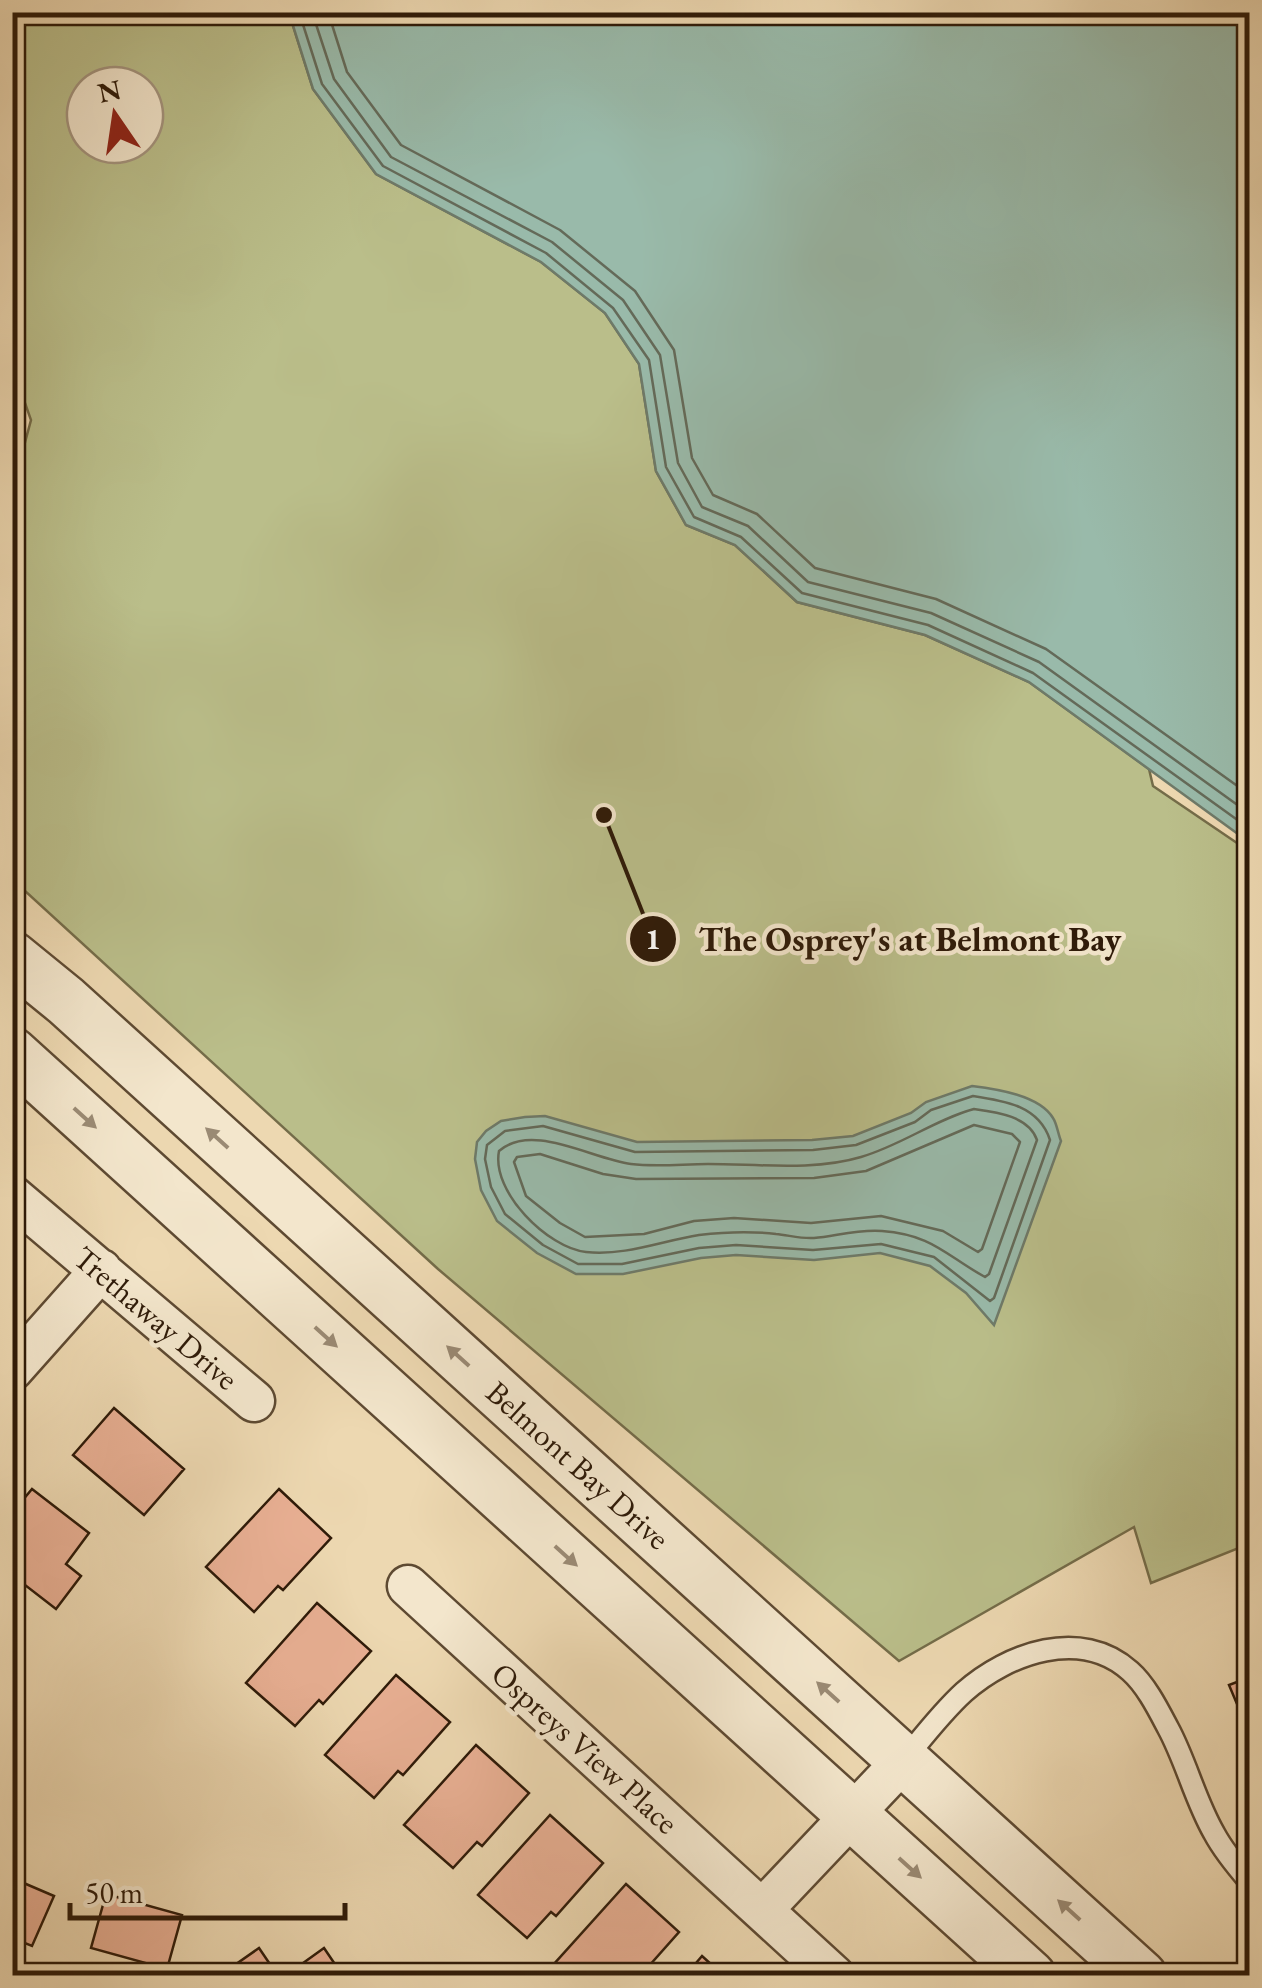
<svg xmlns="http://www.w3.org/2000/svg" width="1262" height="1988" viewBox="0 0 1262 1988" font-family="'EB Garamond',serif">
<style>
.green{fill:#babe8a;stroke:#746c49;stroke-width:2.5;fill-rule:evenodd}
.water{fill:#99baaa;stroke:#6e7a69;stroke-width:2.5}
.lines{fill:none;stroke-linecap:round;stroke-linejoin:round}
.shore{stroke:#646a59;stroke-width:2.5}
.building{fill:#e8af93;stroke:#2e1a08;stroke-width:2.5}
.service-casing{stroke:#5e4a32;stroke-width:25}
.minor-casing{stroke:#5e4a32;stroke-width:45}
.tertiary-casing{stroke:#5e4a32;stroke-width:55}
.service{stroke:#f3e6cc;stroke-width:20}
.minor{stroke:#f3e6cc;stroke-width:40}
.tertiary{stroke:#f3e6cc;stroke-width:50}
.oneway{fill:#9a8a74}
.labels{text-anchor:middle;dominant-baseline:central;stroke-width:9;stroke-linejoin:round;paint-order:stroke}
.street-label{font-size:32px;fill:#2e1a08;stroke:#f3e6cc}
.leader{fill:none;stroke:#2e1a08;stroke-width:4}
.callout-dot{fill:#2e1a08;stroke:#f3e6cc;stroke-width:4}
.mark-label{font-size:30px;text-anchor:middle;font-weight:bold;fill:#fff}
.callout-label{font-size:35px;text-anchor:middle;font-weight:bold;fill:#2e1a08;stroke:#f3e6cc;stroke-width:9;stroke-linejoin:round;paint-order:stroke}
</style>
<rect width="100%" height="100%" fill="#edd8b1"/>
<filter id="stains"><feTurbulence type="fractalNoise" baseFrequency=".002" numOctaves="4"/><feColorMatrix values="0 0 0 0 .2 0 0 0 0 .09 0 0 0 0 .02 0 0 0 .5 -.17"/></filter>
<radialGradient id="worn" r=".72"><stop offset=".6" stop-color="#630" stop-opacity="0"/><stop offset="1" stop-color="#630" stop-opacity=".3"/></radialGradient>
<path class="green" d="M12,13H289L313,89L376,174L541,262L605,313L639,364L656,471L686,525L735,545L797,602L925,635L1029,682L1149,769L1153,786L1237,843L1249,842V1544L1151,1583L1134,1527L899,1661L438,1269L13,880L12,491L31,420L12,366ZM85,85H145V145H85Z"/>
<path class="water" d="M289,13H1249V842L1029,682L925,635L797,602L735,545L686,525L656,471L639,364L605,313L541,262L376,174L313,89Z
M972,1086C996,1089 1039,1095 1053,1118C1057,1124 1058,1134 1061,1141L994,1325L966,1293L930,1266L880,1253L814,1260L736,1255L701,1258L623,1274H576L537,1253L497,1221L481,1190L475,1159L477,1142L486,1131L501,1121L525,1117L545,1116L637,1142L812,1140L853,1136L911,1113L926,1102Z"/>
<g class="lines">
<path class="shore" d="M299,12L322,84L383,166L546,253L613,308L649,360L666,467L694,517L741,537L802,593L928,625L1033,673L1250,829
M312,12L334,79L391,157L552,242L623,300L660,355L678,463L702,507L748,526L808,582L931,613L1039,662L1250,814
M328,12L347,72L401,145L560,230L635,291L674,350L692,458L713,495L757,514L815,568L936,599L1046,649L1250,795
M973,1096C1006,1101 1039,1106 1050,1140L994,1298L990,1301L934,1257L881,1244L813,1250L736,1245L699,1248L622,1264H578L543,1245L505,1214L491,1187L485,1159L487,1145L505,1131L543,1126L635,1152L813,1150L856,1145L915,1122L931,1110Z
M974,1109C996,1112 1029,1116 1037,1140L989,1274L985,1277C945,1255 933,1235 882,1231C858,1229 836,1236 814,1238C801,1239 788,1235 776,1234C751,1231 724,1232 699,1235C661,1241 626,1256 586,1252C548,1248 491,1192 499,1151C532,1122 592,1159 631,1164C656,1167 683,1164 708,1164C757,1164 815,1171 861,1157C902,1145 934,1120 974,1109Z
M974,1125L1012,1134L1020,1142L982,1249L978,1252L943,1231L881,1216L811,1223L734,1218L694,1221L644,1234L585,1237L560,1223L526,1196L514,1162L517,1157L540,1154L603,1174L636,1179L814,1178L866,1171Z"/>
</g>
<path class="building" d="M114,1408L184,1469L144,1515L73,1455Z
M32,1489L89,1533L66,1564L81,1576L56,1609L12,1575V1513Z
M279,1489L331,1538L283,1590L278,1586L254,1612L206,1567Z
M317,1603L371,1651L323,1704L319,1700L295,1726L246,1683Z
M396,1675L450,1722L403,1775L398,1771L374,1798L325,1755Z
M1250,1677V1735L1229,1685Z
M476,1745L529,1793L482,1846L477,1842L453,1868L404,1825Z
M550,1815L603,1863L556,1916L551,1912L527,1938L478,1895Z
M12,1878L54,1896L32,1946L12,1938Z
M626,1884L679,1932L640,1976H568L554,1964Z
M106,1894L182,1915L167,1969L91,1948Z
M259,1948L278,1976H219Z
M324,1948L343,1976H285Z
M702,1956L724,1976H685Z"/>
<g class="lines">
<defs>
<path id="service" d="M904,1760C923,1737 942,1712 964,1692C1008,1653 1081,1627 1130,1671C1146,1685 1158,1709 1168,1728C1186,1761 1195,1800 1214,1833C1223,1850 1237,1867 1250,1882"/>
<path id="minor" d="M12,1196L254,1401
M12,1370L101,1270
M408,1586L834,1976
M762,1910L904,1760"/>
<path id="tertiary" d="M12,957L66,1001L1141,1976
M12,1053L1030,1976"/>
</defs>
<use href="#service" class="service-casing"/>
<use href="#minor" class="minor-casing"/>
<use href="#tertiary" class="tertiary-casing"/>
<use href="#service" class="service"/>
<use href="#minor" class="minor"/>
<use href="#tertiary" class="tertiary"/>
</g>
<defs><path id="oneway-solid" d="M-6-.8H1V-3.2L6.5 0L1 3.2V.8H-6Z" transform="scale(2.5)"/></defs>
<g class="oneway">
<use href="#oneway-solid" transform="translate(85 1118) rotate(42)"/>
<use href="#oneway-solid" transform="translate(217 1138) rotate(-138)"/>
<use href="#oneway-solid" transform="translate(326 1337) rotate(42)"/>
<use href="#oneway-solid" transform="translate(458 1356) rotate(-138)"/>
<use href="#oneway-solid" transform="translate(566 1556) rotate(42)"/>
<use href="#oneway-solid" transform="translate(828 1692) rotate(-138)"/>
<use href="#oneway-solid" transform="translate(910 1868) rotate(42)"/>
<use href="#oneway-solid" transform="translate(1069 1910) rotate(-138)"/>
</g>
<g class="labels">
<g class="street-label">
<text transform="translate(156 1318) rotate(40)">Trethaway Drive</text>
<text transform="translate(578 1465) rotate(42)">Belmont Bay Drive</text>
<text transform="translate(585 1748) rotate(42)">Ospreys View Place</text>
</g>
</g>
<path class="leader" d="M604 815L653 939"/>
<g class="callout-dot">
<circle cx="604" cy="815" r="10"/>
<circle cx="653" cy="939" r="25"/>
</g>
<g class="mark-label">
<text x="653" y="949">1</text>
</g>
<g class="callout-label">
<text x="910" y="951">The Osprey's at Belmont Bay</text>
</g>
<rect width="1262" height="1988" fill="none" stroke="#edd8b1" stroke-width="50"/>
<rect x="15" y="15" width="1232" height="1958" fill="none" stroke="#2e1a08" stroke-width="5"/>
<rect x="25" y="25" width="1212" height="1938" fill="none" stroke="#2e1a08" stroke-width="2.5"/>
<g transform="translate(115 115) rotate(347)"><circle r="48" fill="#f3e6cc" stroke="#a4947e" stroke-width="2.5"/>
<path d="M0-8L18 38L0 25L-18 38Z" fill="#8f2418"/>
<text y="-15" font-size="28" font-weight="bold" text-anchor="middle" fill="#2e1a08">N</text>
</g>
<path d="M70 1903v15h275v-15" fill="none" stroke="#2e1a08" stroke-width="5"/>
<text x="85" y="1903" font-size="30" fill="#2e1a08" stroke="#f3e6cc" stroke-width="8" paint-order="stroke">50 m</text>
<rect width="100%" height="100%" filter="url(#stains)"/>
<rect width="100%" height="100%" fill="url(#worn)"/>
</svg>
